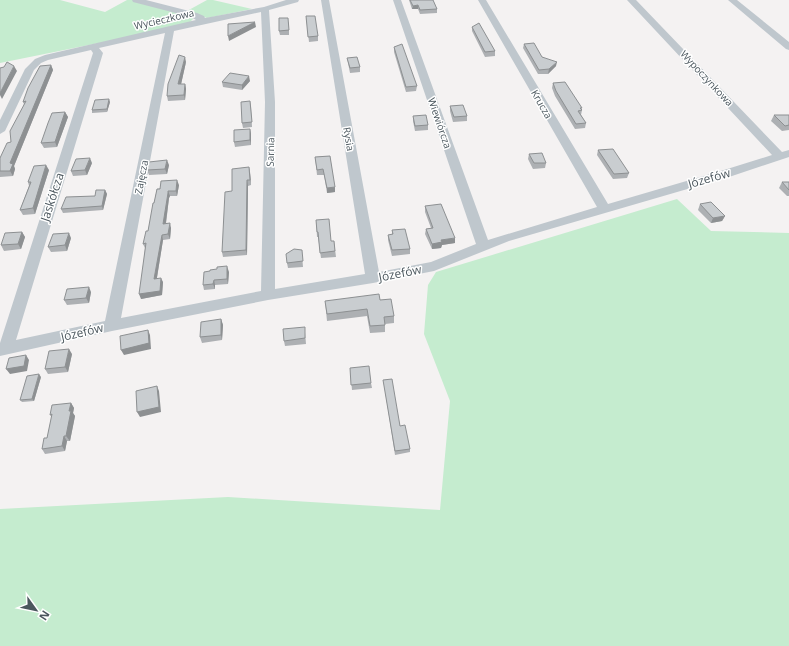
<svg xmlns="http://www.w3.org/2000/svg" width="789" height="646" viewBox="0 0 789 646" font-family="'Open Sans',sans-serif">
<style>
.green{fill:#c5eccf}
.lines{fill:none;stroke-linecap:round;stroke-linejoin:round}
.minor{fill:#bfc7cd;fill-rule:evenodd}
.wall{fill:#adb0b3}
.shaded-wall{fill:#8d9092}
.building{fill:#c9cdd0;stroke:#8d9092}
.labels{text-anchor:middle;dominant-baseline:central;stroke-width:3;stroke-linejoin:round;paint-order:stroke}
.far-street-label{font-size:10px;fill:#4b575e;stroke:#fff}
.street-label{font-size:12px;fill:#4b575e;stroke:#fff}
</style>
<rect width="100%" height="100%" fill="#f4f2f2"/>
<path class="green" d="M0,0H60L105,12L127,0H133L192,17L193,19L190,22L168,29L0,63Z
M207,0H213L252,9L207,18L187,11Z
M677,199L711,231L789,233V646H0V509L228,497L440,510L450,401L424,334L428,285L436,272Z"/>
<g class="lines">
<path class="minor" d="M132,0H146L197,13L204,16L205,18L264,7L286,0H299L298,2L269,10L275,102V289L365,274L321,0H329L379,272L431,262L476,244L393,0H401L488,240L597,207L478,0H486L608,204L724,170L772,155L627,0H636L782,152L789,150V157L732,176L509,241L434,271L373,283L268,300L112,331L0,356V343L93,53L91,50L48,60L41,63L34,70L5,131L0,134V120L25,69L35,59L45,55L196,20L191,17L133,2ZM261,12L265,102L261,291L121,318L174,31ZM165,33L105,321L16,340L103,53L99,48Z
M728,0H737L789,42V50L786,49Z"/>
</g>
<path class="wall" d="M409,0H433L437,9V13L420,14L418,9H412Z
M306,16L318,36V41L309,42Z
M289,22V35H280L279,31Z
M472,27L495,51V56L485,57L472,31Z
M524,44L542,57L556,66L548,74H538L523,48Z
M394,47L417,86L416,91L406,92L394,52Z
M347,58L360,67V72L350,73Z
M186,62L181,84H185L186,89L185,100L168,101L167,96Z
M51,65L53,70L14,166L15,169L13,176L0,177V158L11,142L24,104L23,102Z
M250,81L242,90L223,87L222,82Z
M553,83L582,108L581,109L582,110L581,115L586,123L585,128L575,129L555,96L552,88Z
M250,101L251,106L252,127L243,128L242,123Z
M110,102L107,112L92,113V110Z
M450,106L467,116V121L453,122L450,111Z
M65,112L68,117L57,147L44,148L41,143Z
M774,115H789V130L782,131L771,121Z
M413,116L428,125V130L415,131L413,121Z
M250,129L251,134V145L235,147L234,142Z
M598,150L629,173L627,178L613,179L597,155Z
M529,154L546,163L545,168L533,169L528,159Z
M330,156L335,192L327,193L324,175H317L315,157Z
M92,163L87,175L73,176L71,171Z
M169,165L167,174L149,175L147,170Z
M249,167L250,172L251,185L248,186L247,255L223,257L222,252L232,191Z
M49,170L35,214L23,215L20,210L29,186L28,182Z
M782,182H789V196H787L779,188Z
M179,185L177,196H170L169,198L166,224L171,228L170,239L163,240L157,278L163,282L162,295L141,299L145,248L143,244L148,231L157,189Z
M105,190L107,194L103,210L63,213L61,209L95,196Z
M700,204L725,216L722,221L711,223L698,210Z
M425,206L455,243L442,245L441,248L432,249L425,234L426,229L431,228L425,212Z
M316,220L331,241H334L336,257L321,258L318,237H317Z
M392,230L410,249V254L392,256L388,240V235L392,234Z
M22,232L25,237L21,249L4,251L1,245Z
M71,238L67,251L51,252L48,247Z
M302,255L303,267L288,268L287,263Z
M229,272L228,284L215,285V289L204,290L203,285Z
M91,292L89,303L67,305L64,300Z
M380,300L394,316V323L385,324V332L370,333L367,316L327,321L325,301Z
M221,319L223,325L222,340L202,343L200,337Z
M305,332L306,344L285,346L284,341Z
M72,354L68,372L48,374L45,369Z
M350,368L371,383L372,388L352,390Z
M41,377L34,401L22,402L20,400Z
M383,380L400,426L410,449V452L395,455L384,384Z
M71,403L74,408L73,413L75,416L70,441H67L65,451L45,454L42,449L47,438L52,417L50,415Z"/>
<path class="shaded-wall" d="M418,5V9H412L413,6Z
M255,22L256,27L229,41L228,36Z
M185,57L186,62L180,89L178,84Z
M557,62L556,66L548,74L549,69Z
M51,65L53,70L14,166L15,169L13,176L10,171V163Z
M14,66L17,71L2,99L0,95V93Z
M249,76L250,81L242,90V85Z
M185,84L186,89L185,100L184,95Z
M109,99L110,102L107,112V109Z
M65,112L68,117L57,147L55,142Z
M250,129L251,134V145L250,140Z
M90,158L92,163L87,175L85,170Z
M167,160L169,165L167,174L165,169Z
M46,165L49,170L35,214L33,208Z
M249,167L250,172L251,185L250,180Z
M177,180L179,185L177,196L176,191Z
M247,180L248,186L247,255L246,250Z
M335,187V192L327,193V188Z
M105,190L107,194L103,210L102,206Z
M168,191L170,196L169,198L165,229L163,224L168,193Z
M725,216L722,221L711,223L713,218Z
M170,223L171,228L170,239L168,234Z
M22,232L25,237L21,249L18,244Z
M69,233L71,238L67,251L65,245Z
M162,235L163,240L156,283L154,279Z
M455,238V243L442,245L441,248L432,249V244L441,240Z
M227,266L229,272L228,284L227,279Z
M161,278L163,282L162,295L141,299L139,294Z
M214,280L215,285V289L213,284Z
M89,287L91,292L89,303L86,298Z
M221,319L223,325L222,340L221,335Z
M148,330L150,335L151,349L124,355L121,350Z
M69,349L72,354L68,372L65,367Z
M26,355L29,360L27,371L10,374L6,369Z
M39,374L41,377L34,401L32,399Z
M157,386L159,391L161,412L140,417L137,412Z
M71,403L74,408L73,413L75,416L70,441L66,436L69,411Z
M64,436L67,441L65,451L62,446Z"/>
<path class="building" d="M410,0H433L437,9L420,10L418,5L413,6Z
M306,16H315L318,36L308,37Z
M279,18H288L289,30L279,31Z
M255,22L228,36V24Z
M479,23L495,51L485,52L472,27Z
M534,43L542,57L557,62L549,69L539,70L524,44Z
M402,44L417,86L406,87L394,47Z
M179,55L185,57L178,84H185L184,95L167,96L168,84Z
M357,57L360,67L350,68L347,58Z
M7,62L14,66L0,93V68L4,67Z
M51,65L10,163L13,164L10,171H0V158L7,143L11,142L10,131L26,101L23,102L28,88L40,66Z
M230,73L249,76L242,85L222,82Z
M565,82L582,108H580L582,110L578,111L586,123L576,124L556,91L553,83Z
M109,99L107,109L92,110L95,100Z
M250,101L252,122L242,123L241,102Z
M463,105L467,116L454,117L450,106Z
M65,112L55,142L41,143L48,123L52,113Z
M426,115L428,125L415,126L413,116Z
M774,115H789V125L785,126Z
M250,129V140L234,142V130Z
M613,149L629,173L614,174L598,150Z
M542,153L546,163H534L529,154Z
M330,156L335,187L327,188L323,169L317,170L315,157Z
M90,158L85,170L71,171L76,159Z
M167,160L165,169L147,170L149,162Z
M46,165L33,208L20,210L31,182H28L34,166Z
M249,167L250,180H247L246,250L222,252L225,192L232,191V169Z
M177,180L176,191H168V193L163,224L170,223L168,234L162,235L154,279L161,278L160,291L139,294L146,243L143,244L146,231H148L153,203H154L157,189H160L161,181Z
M782,182H789V190Z
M96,190H105L102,206L61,209L66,197L95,196Z
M711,202L725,216L713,218L700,204Z
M441,204L455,238L441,240L442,242L432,244L426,229L433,228L425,206Z
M329,219L331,241H334L335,251L320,253L318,232H317L316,220Z
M405,229L410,249L392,250L388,235L393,234L392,230Z
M22,232L18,244L1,245L5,233Z
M69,233L65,245L48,247L53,234Z
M294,249L302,250L303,261L287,263L286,254Z
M227,266V279L214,280L213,284L203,285L204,272L210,271V270L217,269V267Z
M89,287L86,298L64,300L67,289Z
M379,294L380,300L391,299L394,316L384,317L385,325L370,326L367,309L327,314L325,301Z
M221,319V335L200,337L201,322Z
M305,327V338L284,341L283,329Z
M148,330L149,343L121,350L120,336Z
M69,349L65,367L45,369L49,351Z
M26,355L24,366L6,369L9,358Z
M369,366L371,383L351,385L350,368Z
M39,374L32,399L20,400L27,376Z
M392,379L400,426L405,425L410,449L395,451L383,380Z
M157,386L159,407L137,412L136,391Z
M71,403L69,411H71L66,436H64L62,446L42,449L44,438H47L52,414L50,415L52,405Z"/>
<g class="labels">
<g class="far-street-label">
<text transform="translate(164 19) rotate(-13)">Wycieczkowa</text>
<text transform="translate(707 78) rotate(47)">Wypoczynkowa</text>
<text transform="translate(542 104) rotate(60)">Krucza</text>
<text transform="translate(440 123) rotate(71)">Wiewiórcza</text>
<text transform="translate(349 139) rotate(80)">Rysia</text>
<text transform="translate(270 152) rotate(-89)">Sarnia</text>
<text transform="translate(141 177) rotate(-79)">Zajęcza</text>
</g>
<g class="street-label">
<text transform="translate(709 178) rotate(-16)">Józefów</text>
<text transform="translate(52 197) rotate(-72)">Jaskółcza</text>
<text transform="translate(400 273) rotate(-11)">Józefów</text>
<text transform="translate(82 332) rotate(-13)">Józefów</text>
</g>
</g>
<g transform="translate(36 610) rotate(123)" stroke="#ffffff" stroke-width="3" paint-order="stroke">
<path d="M0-3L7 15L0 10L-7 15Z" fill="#4b575e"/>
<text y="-6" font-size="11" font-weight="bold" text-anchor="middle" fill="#4b575e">N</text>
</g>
</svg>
